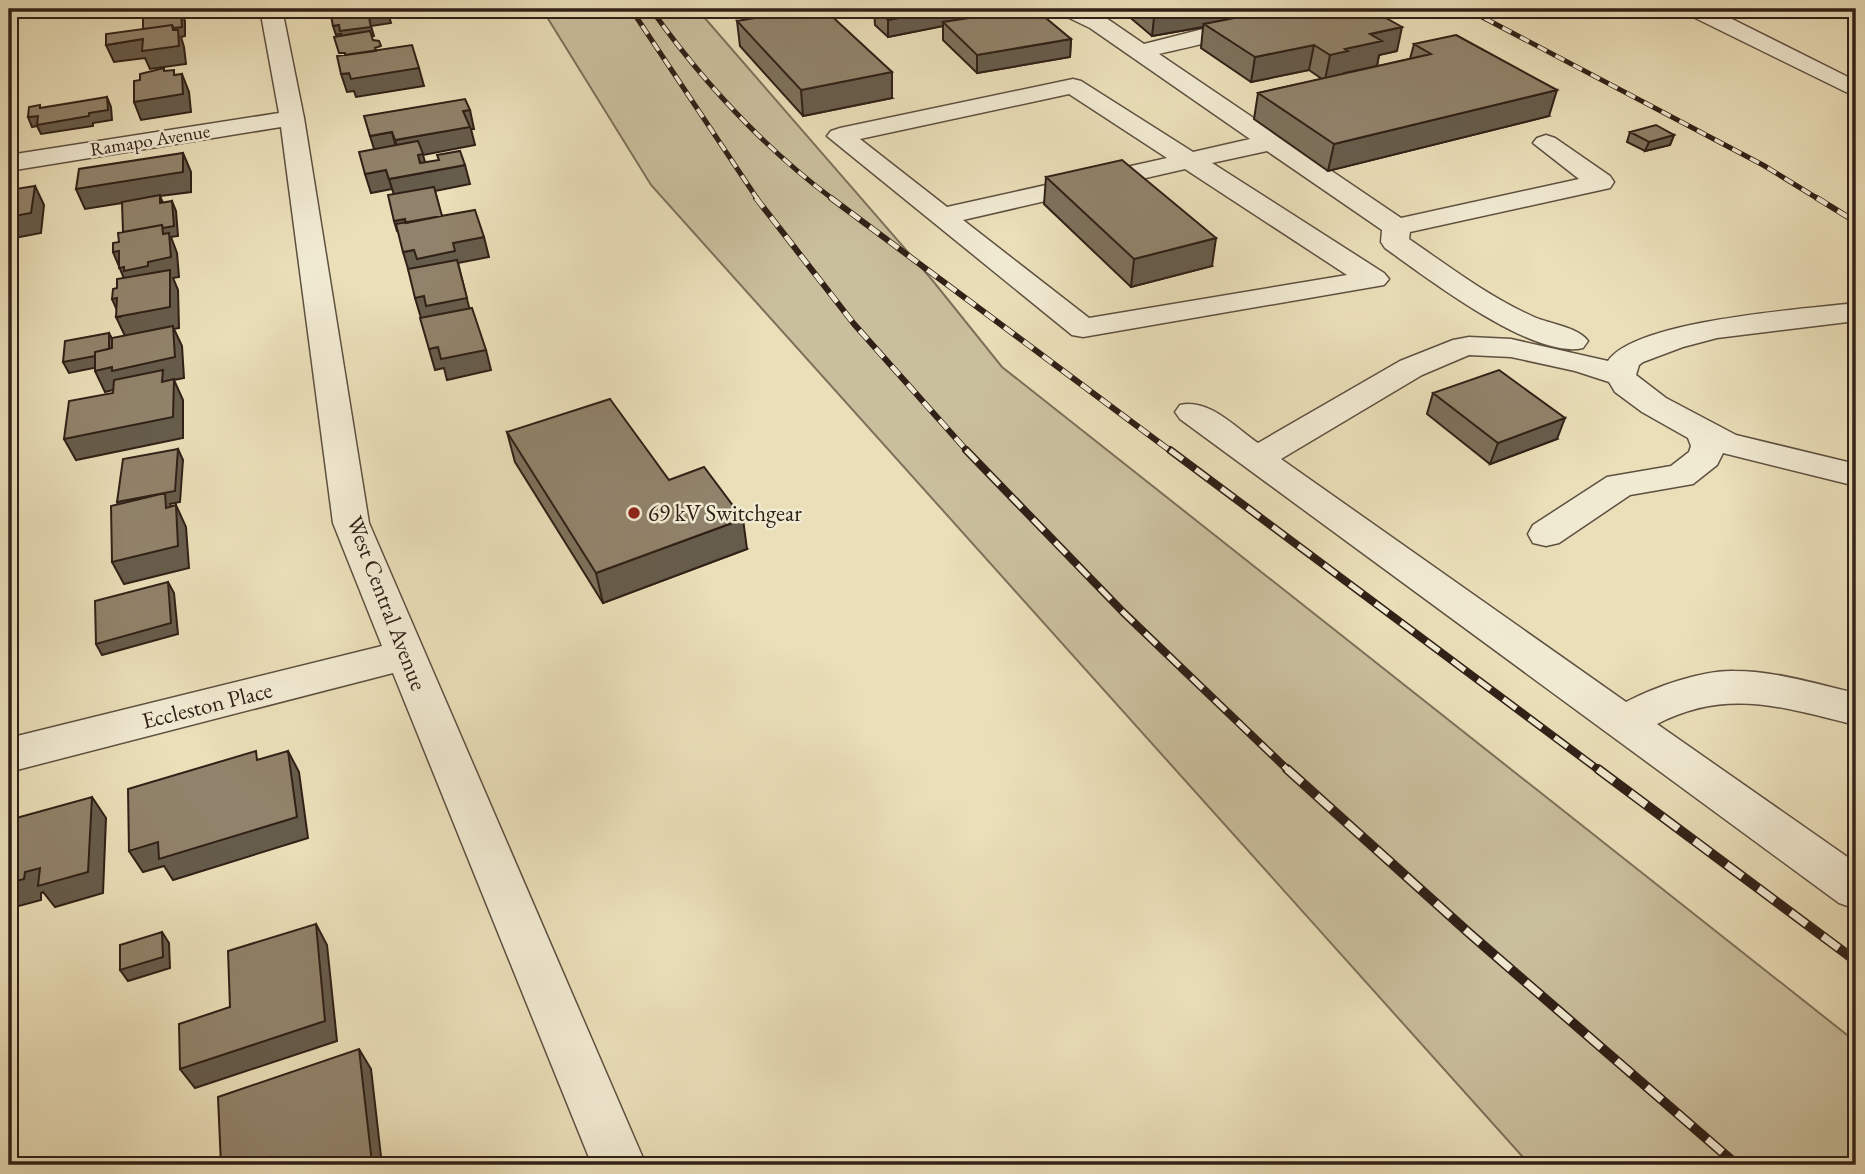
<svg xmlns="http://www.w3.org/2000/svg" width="1865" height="1174" viewBox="0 0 1865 1174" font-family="'EB Garamond',serif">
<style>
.green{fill:#cabf9d;stroke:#7d705a;stroke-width:2}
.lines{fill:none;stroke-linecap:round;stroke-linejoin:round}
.minor-casing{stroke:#5e5040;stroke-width:3}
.minor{fill:#f1ead2;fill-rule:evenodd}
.rail-far3-casing{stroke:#302017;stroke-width:5}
.rail-far2-casing{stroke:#302017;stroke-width:6}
.rail-far1-casing{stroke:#302017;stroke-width:8}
.rail-casing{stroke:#302017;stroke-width:10}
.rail-far3{stroke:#f1ead2;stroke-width:3.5;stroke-dasharray:10;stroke-linecap:butt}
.rail-far2{stroke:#f1ead2;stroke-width:4.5;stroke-dasharray:12;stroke-linecap:butt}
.rail-far1{stroke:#f1ead2;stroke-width:5;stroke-dasharray:16;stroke-linecap:butt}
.rail{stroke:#f1ead2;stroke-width:7;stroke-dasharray:20;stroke-linecap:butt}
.wall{fill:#7d715c;stroke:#302017;stroke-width:2}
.shaded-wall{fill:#665c4b;stroke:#302017;stroke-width:2}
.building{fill:#91836b;stroke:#302017;stroke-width:2}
.poi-dot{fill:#8f2418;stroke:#f1ead2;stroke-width:2.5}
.labels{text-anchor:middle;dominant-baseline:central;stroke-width:5;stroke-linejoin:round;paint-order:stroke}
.far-street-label{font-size:19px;fill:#302017;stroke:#f1ead2}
.poi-label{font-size:23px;fill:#302017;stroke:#f1ead2;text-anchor:start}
.street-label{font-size:23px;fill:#302017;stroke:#f1ead2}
</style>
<rect width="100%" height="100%" fill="#eadfb9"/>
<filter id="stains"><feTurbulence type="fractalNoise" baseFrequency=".00286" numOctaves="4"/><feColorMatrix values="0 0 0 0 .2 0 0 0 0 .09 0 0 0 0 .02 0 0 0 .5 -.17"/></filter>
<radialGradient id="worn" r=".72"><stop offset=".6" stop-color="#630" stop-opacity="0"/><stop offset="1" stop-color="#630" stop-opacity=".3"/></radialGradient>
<path class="green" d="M542,9H697L933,281L1002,367L1856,1042V1165H1530L651,185Z"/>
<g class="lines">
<defs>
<path id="minor" d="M260,9H282L304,118L369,523L646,1165H592L393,673L9,772V738L382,646L333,523L281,127L9,171V155L279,113Z
M763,9H786L791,16L788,21C775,24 770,19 763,9Z
M1058,9H1086L1106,18L1144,44L1254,16L1268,9H1295C1282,29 1186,47 1159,54L1401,218L1579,179L1533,143L1537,138L1546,135L1555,138L1610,176L1614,182L1610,188L1410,232L1409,239C1450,267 1489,297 1534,317C1550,324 1578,327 1588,341L1583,348C1533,360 1426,277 1385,248L1381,242L1382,230L1267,151L1212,163L1384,273L1389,279L1384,285L1083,337L1072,335L827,136L831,131L840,128L1073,79L1081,81L1193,152L1250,139L1090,28L1061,14ZM1069,94L1167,158L947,207L860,139ZM1185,169L1347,275L1089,318L963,220Z
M1684,9H1712L1856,81V97L1687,14Z
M1856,303V321L1717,338L1683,347L1643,362L1639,365L1636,375L1666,398L1736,435L1856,464V486L1723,453L1717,465L1693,484L1630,495L1559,543L1546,546L1533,543L1528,534L1533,525L1607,477L1671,466L1689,452L1691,446L1688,438L1642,412L1615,392L1609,382L1575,371L1511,357L1469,355L1422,375L1281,459L1626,702C1655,687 1702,670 1734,671C1776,671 1816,684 1856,693V725C1784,708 1728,687 1657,724L1856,863V909L1839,903L1180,419L1175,412L1180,405C1209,398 1236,428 1258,443L1400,361L1453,340L1469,337L1511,339L1608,361C1636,320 1805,309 1856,303Z"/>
</defs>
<use href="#minor" class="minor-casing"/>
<use href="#minor" class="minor"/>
<defs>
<path id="rail-far3" d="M631,9L758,200
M651,9C702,81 763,147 834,200
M1467,9L1763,165L1820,200"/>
<path id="rail-far2" d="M756,198L854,324L968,452
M831,198L1172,452
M1817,198L1856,222"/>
<path id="rail-far1" d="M966,450L1123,612L1289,771
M1170,450L1600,771"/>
<path id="rail" d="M1287,769L1469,933L1737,1165
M1598,769L1856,961"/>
</defs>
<use href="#rail-far3" class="rail-far3-casing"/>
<use href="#rail-far2" class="rail-far2-casing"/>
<use href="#rail-far1" class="rail-far1-casing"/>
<use href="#rail" class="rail-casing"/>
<use href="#rail-far3" class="rail-far3"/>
<use href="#rail-far2" class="rail-far2"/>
<use href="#rail-far1" class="rail-far1"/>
<use href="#rail" class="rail"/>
</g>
<path class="wall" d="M874,9H1023L1071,39L1070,57L977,73L943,40V26L888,37L875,25Z
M1120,9H1240L1238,17L1397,51L1379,55L1377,66L1343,74L1410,59L1414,44L1549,116L1328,171L1254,119L1258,93L1322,79L1309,70L1251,82L1201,48L1203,27L1152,36Z
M737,21L892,98L803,116L740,46Z
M1630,132L1674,135L1670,145L1645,151L1627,142Z
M1046,177L1212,266L1131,287L1044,204Z
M1433,393L1557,439L1490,464L1427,414Z
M507,432L747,549L603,603L515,462Z"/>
<path class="shaded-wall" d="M145,9H186V11L178,12L179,16H148Z
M387,9L391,23L371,26L374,36L342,40L341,34L336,35L333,26L369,17Z
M946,9H1023V11L943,22V26L888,37V20Z
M1215,9H1240L1238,22L1204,24L1203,27L1152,36L1154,18Z
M181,12L185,21V36L181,37L184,47L186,64L150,69L145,58L114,62L106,45L143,39L147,42Z
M1402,27L1397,51L1379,55L1377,66L1344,73L1343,76L1325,80L1330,55L1345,49L1370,34Z
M1071,39L1070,57L977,73V55Z
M1314,45L1309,70L1251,82L1255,57Z
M419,68L424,86L356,97L354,91L347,92L341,74Z
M892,72V98L803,116L801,90Z
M182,74L189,92L191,112L141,120L134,102Z
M1557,90L1549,116L1328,171L1334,144Z
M107,97L111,107L112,120L93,123V126L41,134L37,126L32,127L28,117L38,116L89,113Z
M470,110L474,129H471L475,145L423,155L428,172L465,165L470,184L435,191L445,230L410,236L407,229L397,231L394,221L405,219L407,226L442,220L435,191L395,198L389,179L423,173L418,156L401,159L395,140L467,127L463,111Z
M392,132L397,151L376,155L370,136Z
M1674,135L1670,145L1645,151L1649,142Z
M183,153L191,172V192L160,196L164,205L160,203V197L85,209L76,189Z
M386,170L392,189L371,193L365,174Z
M35,186L44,205L41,233L9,239V217Z
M172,201L176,211L178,236L171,237L177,253L179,277L173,278L178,290L179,328L174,329L182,346L184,378L174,380L183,400V438L76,460L64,439L121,388L105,392L95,371L126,338L116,317H120L112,299L128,288L113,252L128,245Z
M484,237L489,257L458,263L472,319L421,318L415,298L420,270L409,272L403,252Z
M1216,238L1212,266L1131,287L1134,259Z
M109,333L115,344L114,364L69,373L63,362Z
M438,347L486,350L491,370L447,380L444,368L435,370L429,349Z
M1565,418L1557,439L1490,464L1498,443Z
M178,449L183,460L180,502L170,504L176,514L123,513L117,502Z
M176,505L186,527L189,568L124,584L112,562Z
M743,519L747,549L603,603L596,573Z
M168,582L174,593L178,634L102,655L96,644Z
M288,751L299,772L308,838L173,880L164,866L143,872L129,851Z
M92,797L106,818L103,893L55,907L43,892L41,893V900L11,908L10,928H9V883Z
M316,924L327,945L337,1041L195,1088L180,1069Z
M162,932L169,943L170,968L128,981L120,970Z
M359,1049L371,1069L382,1165H366Z
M270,1157L276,1165H248Z"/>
<path class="building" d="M161,9H176V13L181,12L182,27L174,28L172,25L143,29V11Z
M350,9H367V10L387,9L388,14L369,17L371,27L340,31L339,25L333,26L330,11Z
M809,9H824L892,72L801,90L737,21Z
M875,9H946L888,20Z
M1027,9H1035L1071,39L977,55L943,22Z
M1142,9H1215L1154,18Z
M1280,9H1370L1402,27L1370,34L1382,41L1345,49L1348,51L1330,55L1314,45L1255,57L1204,24Z
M172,25L173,30H178L179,46L142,51L143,39L106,45V34Z
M370,31L373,40L379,41L381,46L375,48L376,51L345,55V53H339L334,37Z
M1456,35L1557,90L1334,144L1258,93L1431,54L1414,44Z
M412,45L419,68L351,79L349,73L341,74L337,56Z
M164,68V71L174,70V75L182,74L183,94L134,102V81L140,80V74Z
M107,97L108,110L89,113V116L37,125L38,116L28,117L29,107L40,105V108Z
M465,99L470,110L463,111L470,127L395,140L392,132L370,136L364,116Z
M1656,125L1674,135L1649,142L1630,132Z
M418,141L423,154L418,155L420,163L439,160L437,155L460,151L465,165L389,179L386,170L365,174L359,152Z
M183,153V172L76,189L79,169Z
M1122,160L1216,238L1134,259L1046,177Z
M35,186L31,213L9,217V190Z
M434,187L442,216L406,223L405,219L394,221L388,195Z
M160,195V203L172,201L174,226L163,228L162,225L123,232L122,202Z
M475,210L484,237L453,243L455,251L417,259L414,250L403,252L396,224Z
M162,225L163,234L169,233L171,257L148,262V266L124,271V267L119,268V251L113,252V243L119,242L118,233Z
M457,260L467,298L426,306L424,296L415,298L408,269Z
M170,270V307L116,317L117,298L112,299L113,289L117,288V279Z
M472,308L486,350L441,359L438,347L429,349L420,318Z
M173,326L175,357L112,371V367L95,371V352L112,348V338Z
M109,333V349L95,352V356L63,362L65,341Z
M163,370L162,382L174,379L173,417L64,439L69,401L113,393L114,380Z
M1499,370L1565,418L1498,443L1433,393Z
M610,399L669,480L704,467L743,519L596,573L507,432Z
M178,449L175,491L117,502L123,459Z
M165,493L166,508L176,505L178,546L112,562L111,506Z
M168,582L171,623L96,644L95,601Z
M256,751L257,760L288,751L297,817L159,859L158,842L129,851L128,789Z
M92,797L88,872L38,886L40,868L25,872L24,879L9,883V820Z
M316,924L325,1021L180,1069L179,1024L230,1007L228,951Z
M162,932L163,957L120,970V945Z
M359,1049L372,1163L366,1165H270V1157L248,1165H221L218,1097Z"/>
<circle class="poi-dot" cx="634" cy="513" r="7"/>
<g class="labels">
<g class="far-street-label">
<text transform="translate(150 140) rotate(-9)">Ramapo Avenue</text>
</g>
<g class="poi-label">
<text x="648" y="513">69 kV Switchgear</text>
</g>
<g class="street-label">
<text transform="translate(387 603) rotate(69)">West Central Avenue</text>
<text transform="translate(207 705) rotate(-14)">Eccleston Place</text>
</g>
</g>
<rect width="1865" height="1174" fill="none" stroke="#eadfb9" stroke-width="35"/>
<rect x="10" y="10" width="1844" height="1153" fill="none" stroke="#302017" stroke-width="3.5"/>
<rect x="18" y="18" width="1830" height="1139" fill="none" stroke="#302017" stroke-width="2"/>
<rect width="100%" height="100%" filter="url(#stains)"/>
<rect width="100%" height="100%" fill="url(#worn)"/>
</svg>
